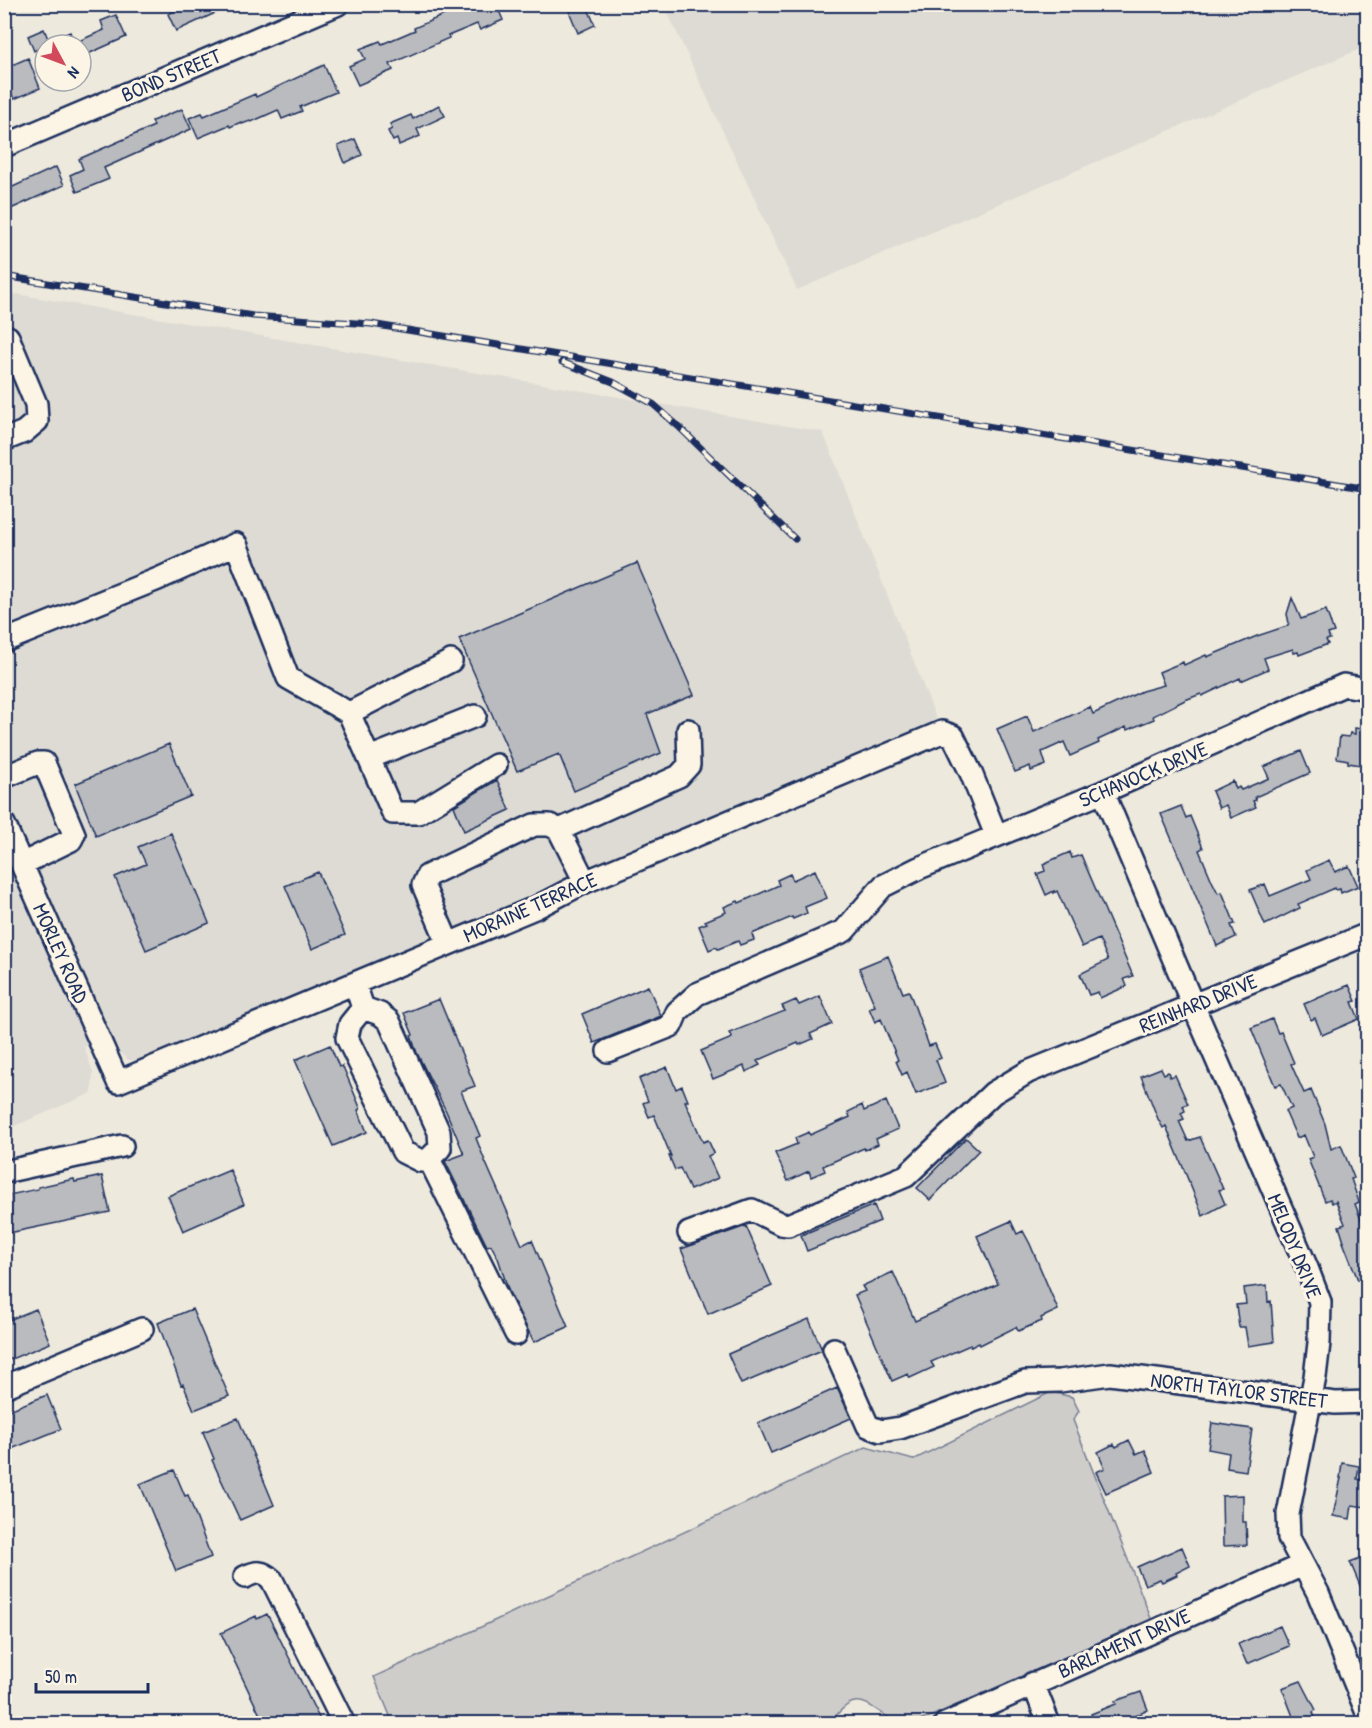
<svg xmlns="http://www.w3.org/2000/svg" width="1372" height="1728" viewBox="0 0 1372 1728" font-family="'Patrick Hand',sans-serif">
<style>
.built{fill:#dedbd4}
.green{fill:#cfcdca;stroke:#757e94;stroke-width:1.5}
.building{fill:#babbbe;stroke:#1b2f5e;stroke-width:1.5}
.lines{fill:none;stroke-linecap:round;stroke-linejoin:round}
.minor-casing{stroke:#1b2f5e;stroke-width:26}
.minor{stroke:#fcf5e5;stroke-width:21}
.rail-casing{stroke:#1b2f5e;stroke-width:7}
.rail{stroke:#fcf5e5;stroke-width:4.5;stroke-dasharray:14;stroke-linecap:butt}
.labels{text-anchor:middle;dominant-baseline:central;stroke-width:6;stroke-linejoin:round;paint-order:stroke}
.street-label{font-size:21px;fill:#1b2f5e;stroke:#fcf5e5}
</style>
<rect width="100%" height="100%" fill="#eee9dd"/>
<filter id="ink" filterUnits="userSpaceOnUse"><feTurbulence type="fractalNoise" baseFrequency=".0167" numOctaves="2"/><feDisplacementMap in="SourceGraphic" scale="12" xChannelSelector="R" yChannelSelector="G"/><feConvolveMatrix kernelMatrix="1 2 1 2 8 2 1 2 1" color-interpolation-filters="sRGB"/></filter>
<g filter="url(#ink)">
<path class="built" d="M664,5H1367V46L797,290Z
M4,292L823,432L938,723L884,744L199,1038L152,1057L137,1061L129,1060L121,1054L112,1037L84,1047L93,1072L92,1093L5,1130Z"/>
<path class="green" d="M1051,1392L1072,1397L1079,1411L1073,1420L1152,1621L1086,1648L920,1721C915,1722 910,1724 906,1723C873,1720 862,1676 830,1724L393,1723L374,1677L866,1447L913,1460Z"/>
<path class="building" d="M189,4H235L176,31L168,14Z
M469,4H496L503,20L480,30L477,24L448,36L449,38L390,64L393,70L358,85L349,66L365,59L360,49L380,41L382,44L415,30L414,28Z
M584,4H586L595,25L578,33L569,11Z
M116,15L126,37L81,57V40L104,30L101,21Z
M44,29L49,41L70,32L75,45H45L34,51L28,36Z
M28,58L40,88L14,99L4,77L5,68Z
M324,65L336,92L300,107L302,111L282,119L278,110L251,122L250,121L242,124L241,122L230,127L229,125L198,138L189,118L202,113L204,116L255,94L256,97Z
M439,105L445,116L417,129L420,136L399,145L397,139L393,141L388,131L392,129L390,124L411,115L413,119Z
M182,109L191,129L104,168L109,179L77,192L70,175L83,169L79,159L154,126L152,121Z
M355,139L362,155L345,163L338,146Z
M56,167L64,185L4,212V191Z
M637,563L694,695L647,714L661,753L574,791L559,754L517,771L459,639Z
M1292,598L1301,619L1326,610L1334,632L1328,634L1330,639L1326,640L1328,644L1299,655L1298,652L1294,653L1293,649L1264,658L1268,669L1241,681L1240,678L1202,696L1201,694L1185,700L1153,716L1154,719L1127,730L1126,727L1098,740L1099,743L1070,756L1064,742L1042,752L1046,765L1031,771L1030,766L1015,772L997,729L1027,716L1034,732L1090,707L1093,714L1142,691L1164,685L1159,672L1183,662L1184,665L1206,655L1207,657L1257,636L1287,626L1289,623L1287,614Z
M1355,728L1368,730V766L1348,763V760L1337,758L1340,736L1349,737L1350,733L1355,734Z
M169,744L191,796L96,836L75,784Z
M1301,751L1310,773L1255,797L1256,800L1253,801L1256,807L1231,818L1226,805L1219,808L1212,791L1233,781L1236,789L1239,787L1241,790L1269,778L1264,767Z
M497,780L510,810L464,831L454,806Z
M1181,806L1186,818L1190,816L1203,848L1199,850L1212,881L1218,893L1222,892L1235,924L1231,925L1236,937L1217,946L1161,814Z
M171,833L209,923L146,950L115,877L146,864L138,847Z
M1070,852L1072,858L1081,855L1133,976L1124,979L1127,986L1100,998L1098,992L1089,995L1080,974L1108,960L1099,939L1082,947L1057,891L1054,893V891L1046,895L1037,874L1045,871L1043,864Z
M1329,860L1335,872L1349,866L1358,886L1341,893L1340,889L1336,890L1335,888L1298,904L1300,908L1265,925L1250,890L1265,884L1270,896L1311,879L1307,870Z
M815,870L827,898L805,907L807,913L793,919L792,917L752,934L754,940L740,945L738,941L718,949L716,947L709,950L699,926L707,923L705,921L726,912L724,907L738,901L739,903L779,885L777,880L790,874L793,880Z
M318,872L345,935L312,949L285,886Z
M888,956L903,993L909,991L929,1046L935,1044L941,1058L936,1060L945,1083L916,1094L907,1072L902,1075L896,1061L898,1060L881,1019L875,1022L869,1008L875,1006L859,968Z
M1349,985L1356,1001L1352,1002L1359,1019L1322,1035L1315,1018L1311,1020L1304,1004Z
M648,986L661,1016L594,1043L582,1014Z
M820,996L832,1024L810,1034L813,1039L799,1045L798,1043L757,1061L760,1065L746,1072L744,1066L713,1079L701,1051L732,1038L729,1033L785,1011L782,1006L796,1000L799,1005Z
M439,999L475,1086L461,1091L480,1136L476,1138L485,1161L522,1245L532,1240L568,1327L534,1342L509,1292L498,1258L491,1245L487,1246L445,1161L464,1154L446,1111L417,1053L411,1036L413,1035L404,1013Z
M1272,1019L1278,1033L1281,1032L1294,1063L1291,1064L1304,1093L1311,1090L1325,1124L1331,1149L1341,1145L1354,1178L1351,1179L1359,1202L1355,1204L1368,1237V1277L1358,1280L1343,1242H1344L1339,1226L1345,1224L1336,1201L1332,1203L1330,1199L1325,1201L1308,1159L1313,1157L1304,1135L1297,1138L1285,1111L1292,1108L1281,1084L1275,1086L1251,1028Z
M330,1045L339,1067L342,1066L344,1069L359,1105L360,1109L358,1110L367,1132L333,1146L295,1060Z
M667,1067L676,1089L682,1086L688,1101H685L703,1142L708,1140L714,1153L708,1156L718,1178L690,1190L680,1168L675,1170L669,1156H671L654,1115L649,1117L643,1103L648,1101L639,1079Z
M1161,1068L1164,1074L1168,1072L1170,1077L1175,1075L1188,1104L1183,1106L1185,1111L1181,1113L1184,1119L1179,1121L1188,1141L1200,1137L1223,1189L1219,1190L1225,1204L1203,1216L1166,1126L1163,1128L1158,1119L1141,1076Z
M886,1101L898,1129L876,1139L878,1144L865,1150L864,1148L823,1166L825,1171L811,1177L809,1171L788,1181L775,1153L797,1144L795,1138L809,1132L810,1135L850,1117L848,1112L862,1105L864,1111Z
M966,1138L979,1150L930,1200L917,1188Z
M230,1170L244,1204L183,1231L168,1196Z
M102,1176L110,1212L4,1234V1196L38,1189V1187L74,1179L75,1182Z
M874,1205L880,1221L807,1251L801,1235Z
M1011,1221L1017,1234L1023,1231L1030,1244L1058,1310L1041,1318L1042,1321L1018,1331L1016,1327L980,1345L979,1343L971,1347L970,1345L931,1362L934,1367L910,1378L908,1374L892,1381L855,1295L865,1291L862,1286L893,1272L915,1321L998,1284L977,1236Z
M746,1226L772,1286L708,1314L681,1249Z
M1267,1285L1268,1302L1271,1301L1274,1342L1248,1346L1245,1327H1239L1236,1305L1246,1304L1244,1288Z
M36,1309L50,1343L4,1362V1322Z
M192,1309L229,1396L194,1410L183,1384L181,1385L158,1323Z
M809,1319L822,1350L741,1384L728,1354Z
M837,1388L851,1418L771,1453L758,1423Z
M47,1395L61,1429L4,1452V1412Z
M238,1418L274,1505L240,1520L212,1460L214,1459L203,1432Z
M1212,1423L1252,1429L1246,1471L1227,1468L1229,1453L1208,1449Z
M1129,1440L1136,1454L1145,1450L1154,1472L1106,1493L1096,1472L1105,1468L1098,1452L1114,1444L1116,1447Z
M1342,1463L1359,1466L1357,1479L1368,1481L1366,1507L1352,1505L1350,1519L1333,1516L1341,1478H1340Z
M174,1470L185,1496L188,1495L211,1557L176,1571L140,1484Z
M1243,1495V1522H1246L1247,1545L1223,1546L1222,1496Z
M1182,1547L1190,1566L1176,1573L1177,1575L1162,1582L1160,1579L1145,1585L1137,1567Z
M1368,1555V1602H1367L1350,1562Z
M267,1614L274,1627L322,1724H243L260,1715L221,1633L256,1616L257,1619Z
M1280,1626L1289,1646L1247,1664L1238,1644Z
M1301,1681L1316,1710L1313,1712L1317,1724H1296L1282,1688Z
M1141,1692L1148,1710L1119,1724H1095L1091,1714L1116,1704L1115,1701Z"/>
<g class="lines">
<defs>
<path id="minor" d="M4,146L338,4
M4,440L24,432L37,421L36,404L8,337
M4,641L158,579L236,544L288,678L349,713L393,813H418L496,765
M349,713L451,661
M369,758L475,716
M4,777L38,763H44L74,834L71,840L22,864
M1103,792L1193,1005L1307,1268L1320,1302L1319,1343L1315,1377L1288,1514L1289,1538L1318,1593L1368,1715
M4,824L118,1082L537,907L585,882L942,732L953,736L971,773L996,835
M585,882L559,830L679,776L689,765L688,730
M448,943L423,885L427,876L534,825H550L559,830
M355,984L363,1008L380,1014L389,1021L439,1132L440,1148L429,1159L421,1161L403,1152L347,1038L350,1024L363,1008
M608,1051L671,1026L677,1012L697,994L844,931L883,886L919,868L1103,792L1344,685L1368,689
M429,1159L516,1334
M4,1172L122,1146
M689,1233L752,1210L781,1224L788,1225L906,1176L993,1093L1028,1072L1368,934
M834,1349L868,1426L881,1431L900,1428L1025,1382L1060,1381L1110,1374L1335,1403L1368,1402
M4,1387L142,1329
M245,1577C257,1571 263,1571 272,1580L344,1724
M1033,1683L1049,1724
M945,1724L1303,1565"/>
</defs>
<use href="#minor" class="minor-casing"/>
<use href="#minor" class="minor"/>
<defs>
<path id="rail" d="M4,276L253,316L371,324L1368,489
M562,362L613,382L653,404L678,426L795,539"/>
</defs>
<use href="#rail" class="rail-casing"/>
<use href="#rail" class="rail"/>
</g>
</g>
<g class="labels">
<g class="street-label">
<text transform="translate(171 75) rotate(-23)">BOND STREET</text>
<text transform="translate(1143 774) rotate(-23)">SCHANOCK DRIVE</text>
<text transform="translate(530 907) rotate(-24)">MORAINE TERRACE</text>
<text transform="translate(61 953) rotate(66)">MORLEY ROAD</text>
<text transform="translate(1198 1003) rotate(-22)">REINHARD DRIVE</text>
<text transform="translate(1295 1246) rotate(68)">MELODY DRIVE</text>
<text transform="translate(1239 1390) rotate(7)">NORTH TAYLOR STREET</text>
<text transform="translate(1124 1643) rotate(-24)">BARLAMENT DRIVE</text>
</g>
</g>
<rect width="1372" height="1728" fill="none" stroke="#fcf5e5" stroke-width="24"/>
<rect x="12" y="12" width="1348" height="1704" fill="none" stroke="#1b2f5e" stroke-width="2" filter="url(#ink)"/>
<g transform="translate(63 63) rotate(131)"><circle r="28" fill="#fcf5e5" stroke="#a2a6af" stroke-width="1.5"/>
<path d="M0-4.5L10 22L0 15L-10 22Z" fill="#d1495b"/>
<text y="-9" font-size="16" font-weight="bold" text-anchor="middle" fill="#1b2f5e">N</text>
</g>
<path d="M36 1683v9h112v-9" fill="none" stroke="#1b2f5e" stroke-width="3"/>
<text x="45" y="1683" font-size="18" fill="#1b2f5e" stroke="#fcf5e5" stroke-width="4.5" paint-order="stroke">50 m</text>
</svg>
